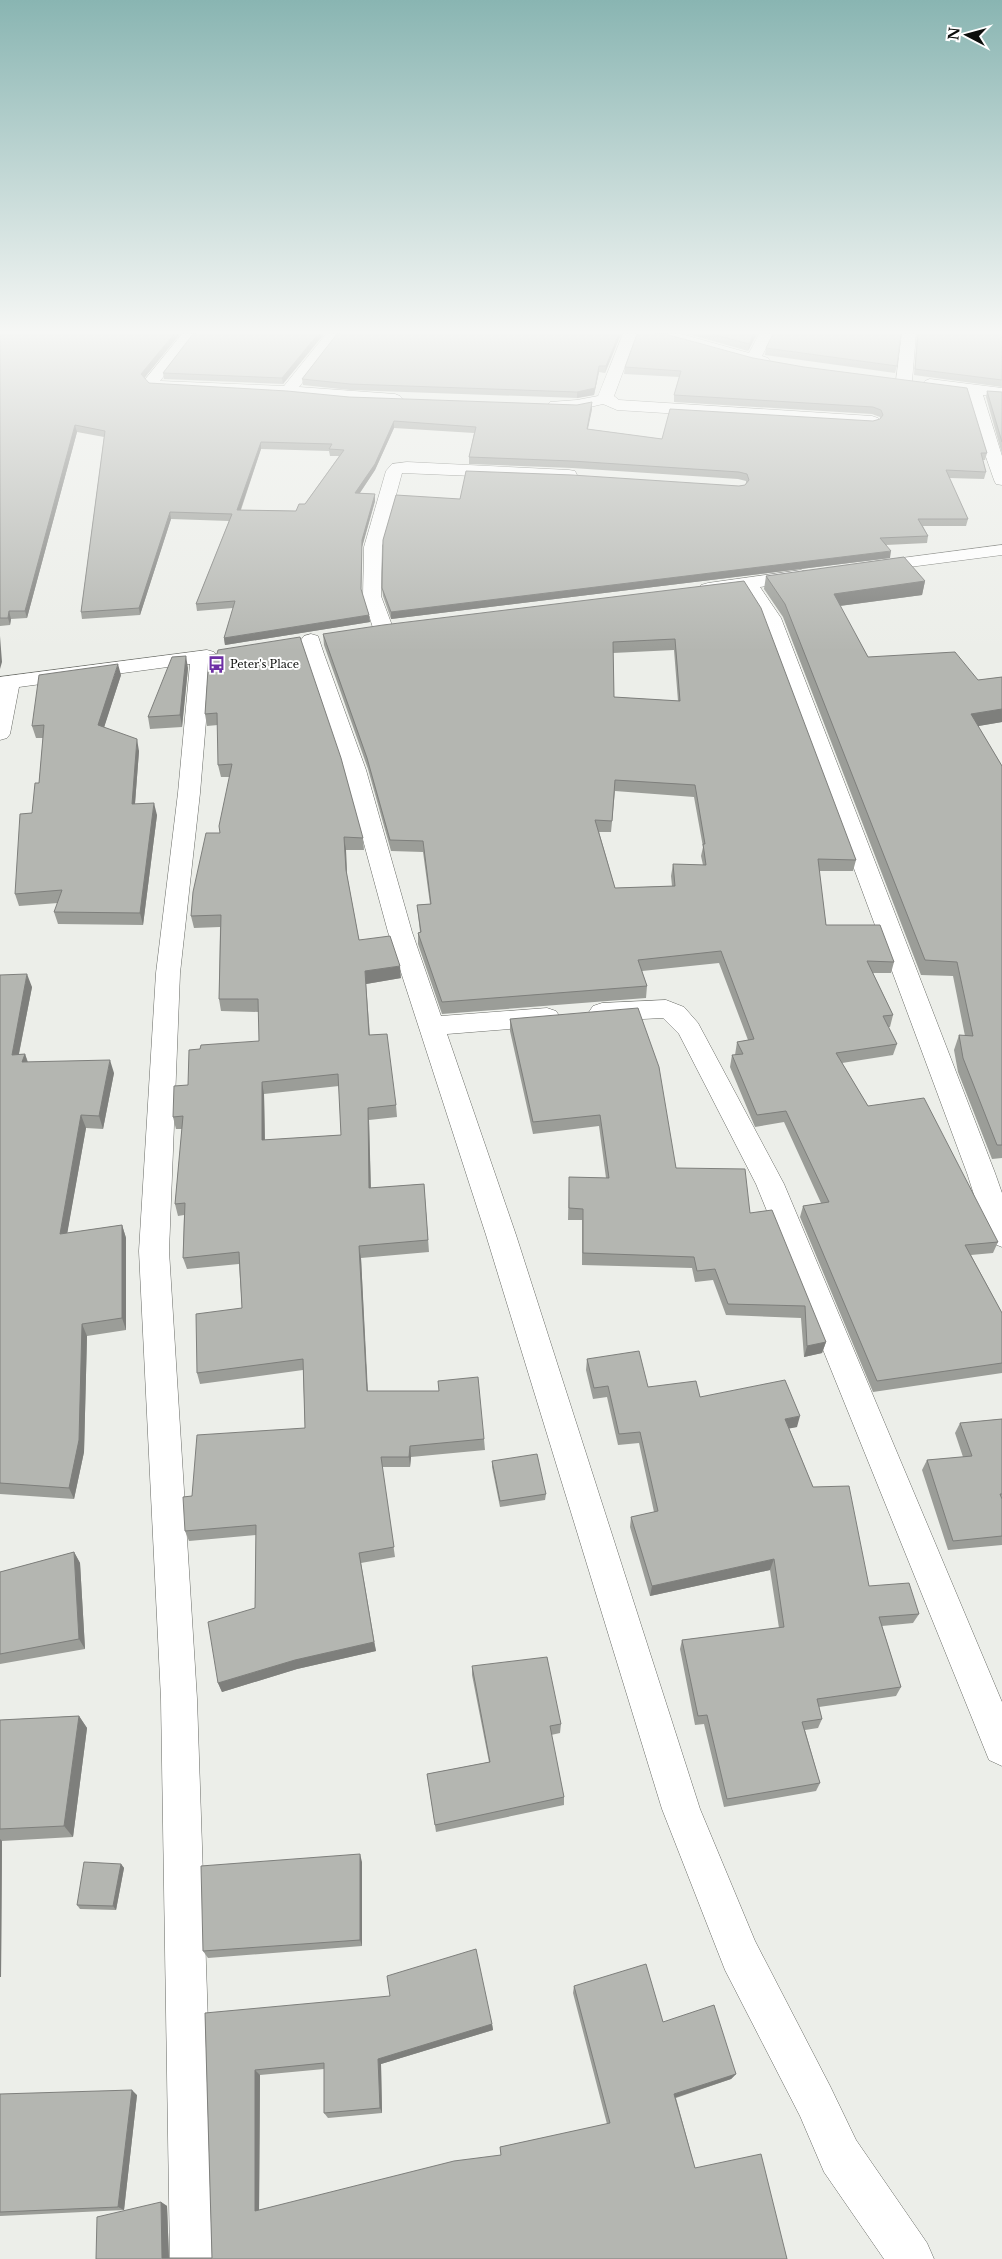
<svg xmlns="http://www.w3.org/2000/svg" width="1002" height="2259" viewBox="0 0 1002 2259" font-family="'Libre Baskerville',serif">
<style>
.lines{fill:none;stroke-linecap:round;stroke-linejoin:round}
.minor-casing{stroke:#696b66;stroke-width:1}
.minor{fill:#fff;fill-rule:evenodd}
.wall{fill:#9b9d98;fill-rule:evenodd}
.shaded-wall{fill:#7e7f7c}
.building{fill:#b4b6b1;stroke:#7e7f7c;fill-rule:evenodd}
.labels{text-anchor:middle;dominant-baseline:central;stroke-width:4;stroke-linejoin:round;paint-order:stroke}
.far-poi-label{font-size:11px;fill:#0d0e0c;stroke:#fff;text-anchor:start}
</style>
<rect width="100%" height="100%" fill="#eceee9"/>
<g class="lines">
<defs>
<path id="minor" d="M182,334H197L160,381L284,386L326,334H341L299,387L395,394L400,396L403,399L400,402L395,404L150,388L144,381Z
M623,334H637L614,396L619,400L872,416L878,418L880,421L878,424L872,426L617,410L603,404L577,410L550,408L547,405L550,402L577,400L598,396Z
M656,334H681L749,353L759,334H773L762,356L768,358L770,361L763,365L753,363L658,337Z
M902,334H916L912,381L909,384H899L896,381Z
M930,379L1002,388V398L983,395L1002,456V485L996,484L994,480L978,434L967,393L925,387L922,384L925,381Z
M407,462L569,470L575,471L577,475L575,479L569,480L402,473L382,547L381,596L393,628L390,632L383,634L376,632L373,628L363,596L364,547L386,471L392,464Z
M1002,545V555L871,572L865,571L862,567L865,563L871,562Z
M801,570L807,572L810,576L807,580L760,587L781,618L995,1173L1002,1193V1247L992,1243L987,1235L967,1173L761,618L743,590L708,595L701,593L699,589L701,585L708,583Z
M311,634L318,636L324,654L366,770L412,932L441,1016L547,1008L556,1011L560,1017L556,1023L547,1026L447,1034L516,1235L700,1809L755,1941L830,2086L856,2140L927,2243L934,2259H884L824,2172L800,2116L725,1970L662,1809L486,1235L388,932L344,770L304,654L301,640L304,636Z
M207,650L214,652L217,656L211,661L200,793L180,973L169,1251L197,1699L216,2259H170L161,1699L139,1251L156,973L178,793L190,664L19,687L10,734L7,738L0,740V677Z
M666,1000L684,1007L698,1023L784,1184L1002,1702V1766L989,1760L756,1184L679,1034L663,1018L602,1021L593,1018L589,1012L593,1006L602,1003Z"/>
</defs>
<use href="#minor" class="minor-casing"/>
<use href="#minor" class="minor"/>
</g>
<path class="wall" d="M0,334H180L144,378L149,383L349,397L592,409L588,429L662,439L873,421L880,419V417L872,414L674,402V395L679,377L624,374L625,367L753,358L987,453L985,460H983L986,472L984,479L949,478L968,519L966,526H923L928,536L927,543L886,545L890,558L391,619L383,596L382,588L460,499L739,486L745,485L746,483V481L738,479L572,468L469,464V457L474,433L394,428L375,470L360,493L375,494V501L362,547L361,591L369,615L370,622L225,645L224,638L233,608L197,611L196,604L229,521L171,519L140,615L82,619L81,612L104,437L77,432L27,618L11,619L10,625L0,626ZM261,449L329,451L330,456H339L305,504L296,511L241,510Z
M193,334H324L283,384L164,379L163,373Z
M337,334H621L605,373L599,372L594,395L577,398L350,390L303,385L302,379Z
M688,334H757L748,351Z
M917,334H1002V387L914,375Z
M766,348L897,366L895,373L765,355Z
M987,391L1002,392V454L986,397Z
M766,576L925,581L922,595L840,606L868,657L978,680L1002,677V722L978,726L1002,766V1158L992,1159L958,1072L954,1050L959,1035L965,1036L953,976L921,975L783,617L764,589Z
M744,581L856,860L853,871H819L826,925L894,962L891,973H873L893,1015L890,1027H888L897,1044L893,1055L842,1063L868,1106L998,1242L993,1253L971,1255L1002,1313V1373L873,1392L800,1217L803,1206L821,1203L784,1122L755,1127L730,1067L732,1055H735L737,1042L748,1040L719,963L642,971L647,986L646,998L442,1014L418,944V933L420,932L417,905L430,904L423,852L391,851L368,769L324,645L323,634ZM674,650L678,701L614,697L613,653ZM615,791L694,797L703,847L701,856L703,865L673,864L671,876L672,886L615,888L599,832H611Z
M209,655L363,838L364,850H346L347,875L359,940L401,978L366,984L370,1035L396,1105L397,1117L369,1120L371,1188L424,1184L429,1252L361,1258L368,1391L484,1439L485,1450L411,1457L410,1467H382L395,1557L361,1563L376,1651L297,1669L222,1692L218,1683L255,1608L256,1535L189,1541L185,1531L192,1496L305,1428L303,1370L200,1384L197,1373L242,1308L239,1264L187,1269L183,1258L184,1215L178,1216L175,1204L182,1129H176L173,1117L188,1085L259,1041V1012L221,1011L219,999L220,927L194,928L191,916L220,833L230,777H221L218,765V725L207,726L205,714ZM339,1086L341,1135L265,1140L264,1094Z
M188,668L182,727L150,729L148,717Z
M121,675L104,727L139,751L135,804L157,815L143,925L58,924L54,912L58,903L19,906L15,894L39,783L43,738H36L32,726Z
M0,975L32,987L19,1054H25L28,1062L114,1073L103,1129L86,1128L67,1233L122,1225L126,1238V1330L87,1336L84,1452L74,1499L0,1494Z
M510,1019L676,1168L750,1213L826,1342L822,1353L804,1357L801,1318L726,1315L713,1280L695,1282L692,1268L582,1265V1220H568L569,1177L606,1178L599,1126L533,1134L510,1031Z
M587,1359L648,1387L700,1397L797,1427L789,1428L813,1487L869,1586L919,1614L913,1623L882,1626L901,1687L896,1696L819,1707L822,1719L818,1728L805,1730L820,1783L816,1791L724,1807L704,1724L695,1725L680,1649L682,1640L779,1628L770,1570L650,1596L630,1527L631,1517L654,1512L639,1443L618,1445L607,1397L593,1399L586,1370Z
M1002,1419V1545L948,1550L922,1470L927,1460L963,1457L955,1433L960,1423Z
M492,1461L546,1494L545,1500L500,1507L492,1467Z
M74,1552L80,1563L85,1649L0,1664V1572Z
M472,1666L561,1724L560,1733L551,1735L564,1797V1805L436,1832L427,1774L489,1762L472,1675Z
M79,1716L87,1728L73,1837L2,1841L1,1977H0V1720Z
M362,1862V1946L208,1958L203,1951Z
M121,1864L124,1868L116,1910L80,1909L77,1905Z
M574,1986L663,2022L736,2074L731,2079L676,2098L695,2168L787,2259H96L161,2202L167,2206L169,2258H212L205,2013L492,2024L493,2030L381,2064L382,2113L328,2118L324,2113V2069L260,2075L259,2210L501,2155L500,2147L607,2124L573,1993Z
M0,2094L137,2095L124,2210L0,2216Z"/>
<path class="shaded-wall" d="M174,334H180L142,381L141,374Z
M318,334H324L283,384L282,378Z
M619,334H621L605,373L606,366Z
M754,334H757L748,351L749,344Z
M599,366V372L594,395L577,398V392Z
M592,402V409L586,436L587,429Z
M394,421V428L375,470L355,500V493Z
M75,425L77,432L27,618L25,611Z
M261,442V449L238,517L237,510Z
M375,494V501L362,547L361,596L362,540Z
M170,512L171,519L140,615L139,608Z
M891,551L890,558L391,619V612Z
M925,581L922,595L831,607L834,594Z
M9,611L11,619L10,625L8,618Z
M369,615L370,622L225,645L224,638Z
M0,636L2,662L0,669Z
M186,656L188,668L182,727L180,715Z
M118,664L121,675L101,737L98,725Z
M1002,709V722L967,728L971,714Z
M137,739L139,751L134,816L132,804Z
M154,803L157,815L143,925L140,913Z
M344,837L346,850L347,882L346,870Z
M400,966L401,978L366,984L365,971Z
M27,974L32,987L16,1068L12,1055Z
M25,1054L29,1067L22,1062Z
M110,1060L114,1073L103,1129L99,1116Z
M262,1082L264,1094L265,1152L262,1140Z
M368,1108L369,1120L371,1200L369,1188Z
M81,1115L86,1128L65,1246L60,1234Z
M122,1225L126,1238V1330L122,1318Z
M359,1246L361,1258L368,1402L367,1391Z
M82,1324L87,1336L84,1452L74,1499L69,1488Z
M826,1342L822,1353L804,1357L807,1346Z
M800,1416L797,1427L782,1430L785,1419Z
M410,1446L411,1457L410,1467L409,1457Z
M74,1552L80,1563L85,1649L79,1639Z
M774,1559L770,1570L650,1596L652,1586Z
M374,1642L376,1651L297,1669L222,1692L218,1683L295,1660Z
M79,1716L87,1728L73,1837L64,1826Z
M0,1839L2,1841L1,1977H0Z
M360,1854L362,1862V1946L360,1940Z
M121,1864L124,1868L116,1910L113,1906Z
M492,2024L493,2030L381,2064L382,2113L380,2108L378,2059Z
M255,2070L260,2075L259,2214L255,2211Z
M736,2074L731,2079L671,2099L674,2094Z
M132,2090L137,2095L124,2210L118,2207Z
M161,2202L167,2206L169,2259L162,2258Z"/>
<path class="building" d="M0,334H174L141,374L149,383L287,391L349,397L577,405L592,402L587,429L662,439L670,409L873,421L880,419L883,415L881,410L873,407L674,395L681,371L625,367L637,334H665L753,358L804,367L967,388L987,453H981L986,472L946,470L968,519H918L928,536L880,538L891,551L391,612L382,588L383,540L396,495L460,499L466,471L572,475L739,486L745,485L749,480L747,474L739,472L572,461L469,457L476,427L394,421L375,464L355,493L375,494L362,540L361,589L369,615L224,638L235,601L196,604L232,514L170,512L139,608L81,612L105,431L75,425L25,611H9L8,618H0ZM261,442L332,444L329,449L344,450L305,504H299L296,511L237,510Z
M193,334H318L282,378L163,373Z
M337,334H619L606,366H599L595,388L577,392L350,384L302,379Z
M712,334H754L749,344Z
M773,334H901L897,366L766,348Z
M918,334H1002V380L915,369Z
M987,391L1002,392V442Z
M904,557L925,581L834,594L868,657L955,652L978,680L1002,677V709L971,714L1002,766V1145H997L963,1058L959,1035L973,1036L957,962L925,960L785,604L766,576Z
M744,581L761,608L856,860L818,859L826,925H880L894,962L867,961L893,1015L883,1016L897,1044L836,1053L868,1106L924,1098L998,1242L965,1245L1002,1313V1363L877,1381L803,1206L829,1202L786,1111L757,1115L732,1055L743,1054L737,1042L754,1039L721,951L638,960L647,986L442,1002L418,933L421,932L417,905L431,904L423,841L390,840L367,758L323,634L383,625ZM675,639L680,701L614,697L613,642ZM615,780L695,785L705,844H703L706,865L673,864L675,886L615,888L595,820L612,821Z
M300,637L341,758L363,838L344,837L346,870L359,940L390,936L400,966L365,971L369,1035L387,1034L396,1105L368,1108L369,1188L424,1184L428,1240L359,1246L367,1391H439L438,1381L478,1377L484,1439L410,1446L409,1457H381L394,1547L359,1553L374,1642L295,1660L218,1683L208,1622L255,1608L256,1525L185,1531L183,1497L192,1496L197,1435L305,1428L303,1359L197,1373L196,1314L242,1308L239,1252L183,1258L185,1203L175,1204L183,1116L173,1117L174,1086L188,1085L189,1050L200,1049L201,1045L259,1041L258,999H219L221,915L191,916L193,892L206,833H220L219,826L232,764L218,765L217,713L205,714L209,655L217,654L218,650ZM338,1074L341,1135L262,1140V1082Z
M186,656L180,715L148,717L172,657Z
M118,664L98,725L137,739L132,804L154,803L140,913L54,912L62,890L15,894L20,814L32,813L35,783H39L44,725L32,726L39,675Z
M27,974L12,1055L25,1054L22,1062L110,1060L99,1116L81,1115L60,1234L122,1225V1318L82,1324L79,1440L69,1488L0,1483V975Z
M638,1008L659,1067L676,1168L745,1169L750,1213L772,1210L826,1342L807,1346L805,1306L728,1304L715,1269L697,1271L694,1257L583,1253V1209L569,1208V1177L609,1178L600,1115L533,1122L510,1019Z
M639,1351L648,1387L696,1381L700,1397L785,1380L800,1416L785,1419L813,1487L849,1486L869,1586L909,1583L919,1614L879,1617L901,1687L817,1699L822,1719L802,1722L820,1783L727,1799L707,1715L698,1716L682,1640L784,1627L774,1559L652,1586L631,1517L658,1511L640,1432L619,1434L608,1386L594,1388L587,1359Z
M1002,1419V1494H1000L1002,1499V1536L953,1541L927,1460L972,1456L960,1423Z
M537,1454L546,1494L500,1501L492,1461Z
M74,1552L79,1639L0,1654V1572Z
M547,1657L561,1724L550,1726L564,1797L435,1825L427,1774L490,1762L472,1666Z
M79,1716L64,1826L0,1829V1720Z
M360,1854V1940L203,1951L201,1866Z
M84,1862L121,1864L113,1906L77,1905Z
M476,1949L492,2024L378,2059L380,2108L324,2113V2063L255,2070V2211L454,2161L501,2155L500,2147L610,2123L574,1986L646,1964L663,2022L714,2005L736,2074L674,2094L695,2168L761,2154L787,2259H96L97,2217L161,2202L162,2258H212L205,2013L390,1996L387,1976Z
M132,2090L118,2207L0,2212V2094Z"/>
<linearGradient id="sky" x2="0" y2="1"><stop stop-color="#89b5b2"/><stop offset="0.51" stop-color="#f6f7f5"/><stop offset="1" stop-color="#f6f7f5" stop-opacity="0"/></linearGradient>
<rect width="1002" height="651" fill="url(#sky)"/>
<defs>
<symbol id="bus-bare" viewBox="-9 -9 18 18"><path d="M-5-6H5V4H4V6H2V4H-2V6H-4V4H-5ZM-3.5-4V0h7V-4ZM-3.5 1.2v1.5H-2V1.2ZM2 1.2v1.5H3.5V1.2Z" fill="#6d2fa4" stroke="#fff" stroke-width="2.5" paint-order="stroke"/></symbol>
</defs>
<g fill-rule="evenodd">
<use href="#bus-bare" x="204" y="652" width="25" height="25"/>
</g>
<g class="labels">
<g class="far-poi-label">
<text x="230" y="664">Peter's Place</text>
</g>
</g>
<g transform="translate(967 35) rotate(276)" stroke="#ffffff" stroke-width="4" paint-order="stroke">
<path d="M0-4L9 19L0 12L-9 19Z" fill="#0d0e0c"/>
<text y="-8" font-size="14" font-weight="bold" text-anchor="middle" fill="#0d0e0c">N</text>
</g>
</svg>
